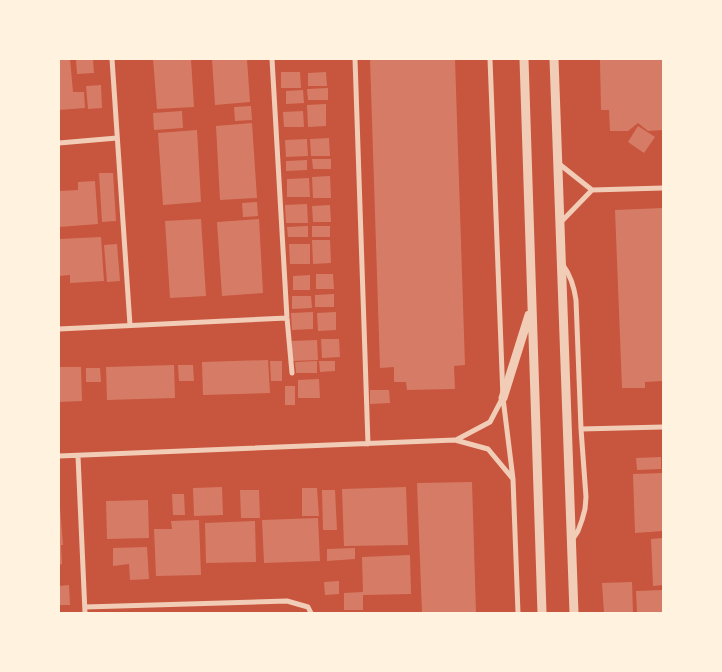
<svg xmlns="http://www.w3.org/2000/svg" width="722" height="672" viewBox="0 0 722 672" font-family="'Space Grotesk',sans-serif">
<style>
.building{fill:#d67c66}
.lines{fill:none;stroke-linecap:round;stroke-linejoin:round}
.minor{stroke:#f1ccb7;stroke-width:5}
.tertiary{stroke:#f1ccb7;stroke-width:9}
</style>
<rect width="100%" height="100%" fill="#c8553d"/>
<path class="building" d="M59,59H70L73,92H84L85,108L59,110Z
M76,59H93L94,73L77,74Z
M153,59H191L194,107L157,109Z
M212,59H247L250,102L215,105Z
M370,59H455L465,365L454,366L455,389L407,390L406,382H394V367L380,368Z
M663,59V130L648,131L638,123L628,131H610L609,110H601L600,60Z
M281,72H300L301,88H281Z
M326,72L327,86H308V73Z
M101,85L102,108L88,109L86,86Z
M328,88V100H308L307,89Z
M303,90L304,103L286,104V91Z
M326,104V126L308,127L307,105Z
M251,106L252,120L235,121L234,107Z
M182,111L183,128L154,130L153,113Z
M303,111L304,127H284L283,112Z
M252,123L257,198L220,200L216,126Z
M638,126L655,137L644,153L628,142Z
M197,130L201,202L163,205L158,133Z
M329,138L330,156H311L310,139Z
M307,139L308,156L286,157L285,140Z
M312,159H331V169H313Z
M307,160V170L286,171V161Z
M99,173H113L116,221L102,222Z
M330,176L331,198H313L312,177Z
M309,178L310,197H287V179Z
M95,181L98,224L59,227V191L78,190V182Z
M257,202L258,216L243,217L242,203Z
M307,204L308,223H286L285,205Z
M330,205L331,222H313L312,206Z
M663,208V381L645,382V388H622L615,210Z
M201,219L206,296L170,298L165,221Z
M259,219L263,293L222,296L217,222Z
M308,226V237H288L287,227Z
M312,226H330V237H312Z
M101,237L104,281L70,283V275L59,276V239Z
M312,240H330L331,263L313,264Z
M117,244L120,281L107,282L104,245Z
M289,244H310V264H290Z
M316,274H333L334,289H316Z
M310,275V290H293V276Z
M334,294V307H315V295Z
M292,296H311L312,308L292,309Z
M313,312V329L292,330L291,313Z
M336,312V330L318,331L317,313Z
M321,339H339L340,357L322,358Z
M317,340L318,360L292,361V341Z
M268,360L270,393L203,395L202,362Z
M270,361H282V381H271Z
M317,361V373H296L295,362Z
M319,361H335V371L320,372Z
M174,365L175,398L107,400L106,367Z
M178,365H193L194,381H179Z
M59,367H81L82,401L59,402Z
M86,368H100L101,382H86Z
M319,379L320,398H298V380Z
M285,386H295V405H285Z
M370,390H389L390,403L370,404Z
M661,457V469L637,470L636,458Z
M663,473V531L635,533L633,474Z
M472,482L476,613H422L417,483Z
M222,487L223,515L194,516L193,488Z
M406,487L408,545L344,546L342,489Z
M302,488H317L319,516H302Z
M240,490H259L260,518H241Z
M322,490H335L337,530H323Z
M172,494H184L185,515H173Z
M148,500L149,538L107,539L106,501Z
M59,507H60L63,545H61L62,564L59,565Z
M318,518L320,561L264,563L262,520Z
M199,520L201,575L156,576L154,529H172L171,521Z
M255,521L256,562L206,563L205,523Z
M663,538V585L653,586L651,539Z
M147,547L149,579L130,580L129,564L113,566V548Z
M355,548V559L327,561V549Z
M410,555L411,594L363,595V610H344V593L363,592L362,557Z
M339,581V594L325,595L324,582Z
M632,582L633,613H604L602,583Z
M69,585L70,605H59V586Z
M662,590L663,613H637L636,591Z"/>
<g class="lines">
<path class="minor" d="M112,59L130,325
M272,59L287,318L292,373
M355,59L368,444
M490,59L503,398L513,479L518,613
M59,143L117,138
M558,163L592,190L663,188
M561,222L592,190
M563,265C571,276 574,286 576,300L581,429L586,497L585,509L582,520L578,531L572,540
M59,329L287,318
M581,429L663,427
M456,440L490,422L502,399
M59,456L455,440L488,449L513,479
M78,456L85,613
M85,607L287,601L308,607L311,613"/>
<path class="tertiary" d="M524,59L542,613
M554,59L574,613
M503,398L529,315"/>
</g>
<rect width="722" height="672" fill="none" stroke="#fff3e0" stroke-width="120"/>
</svg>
